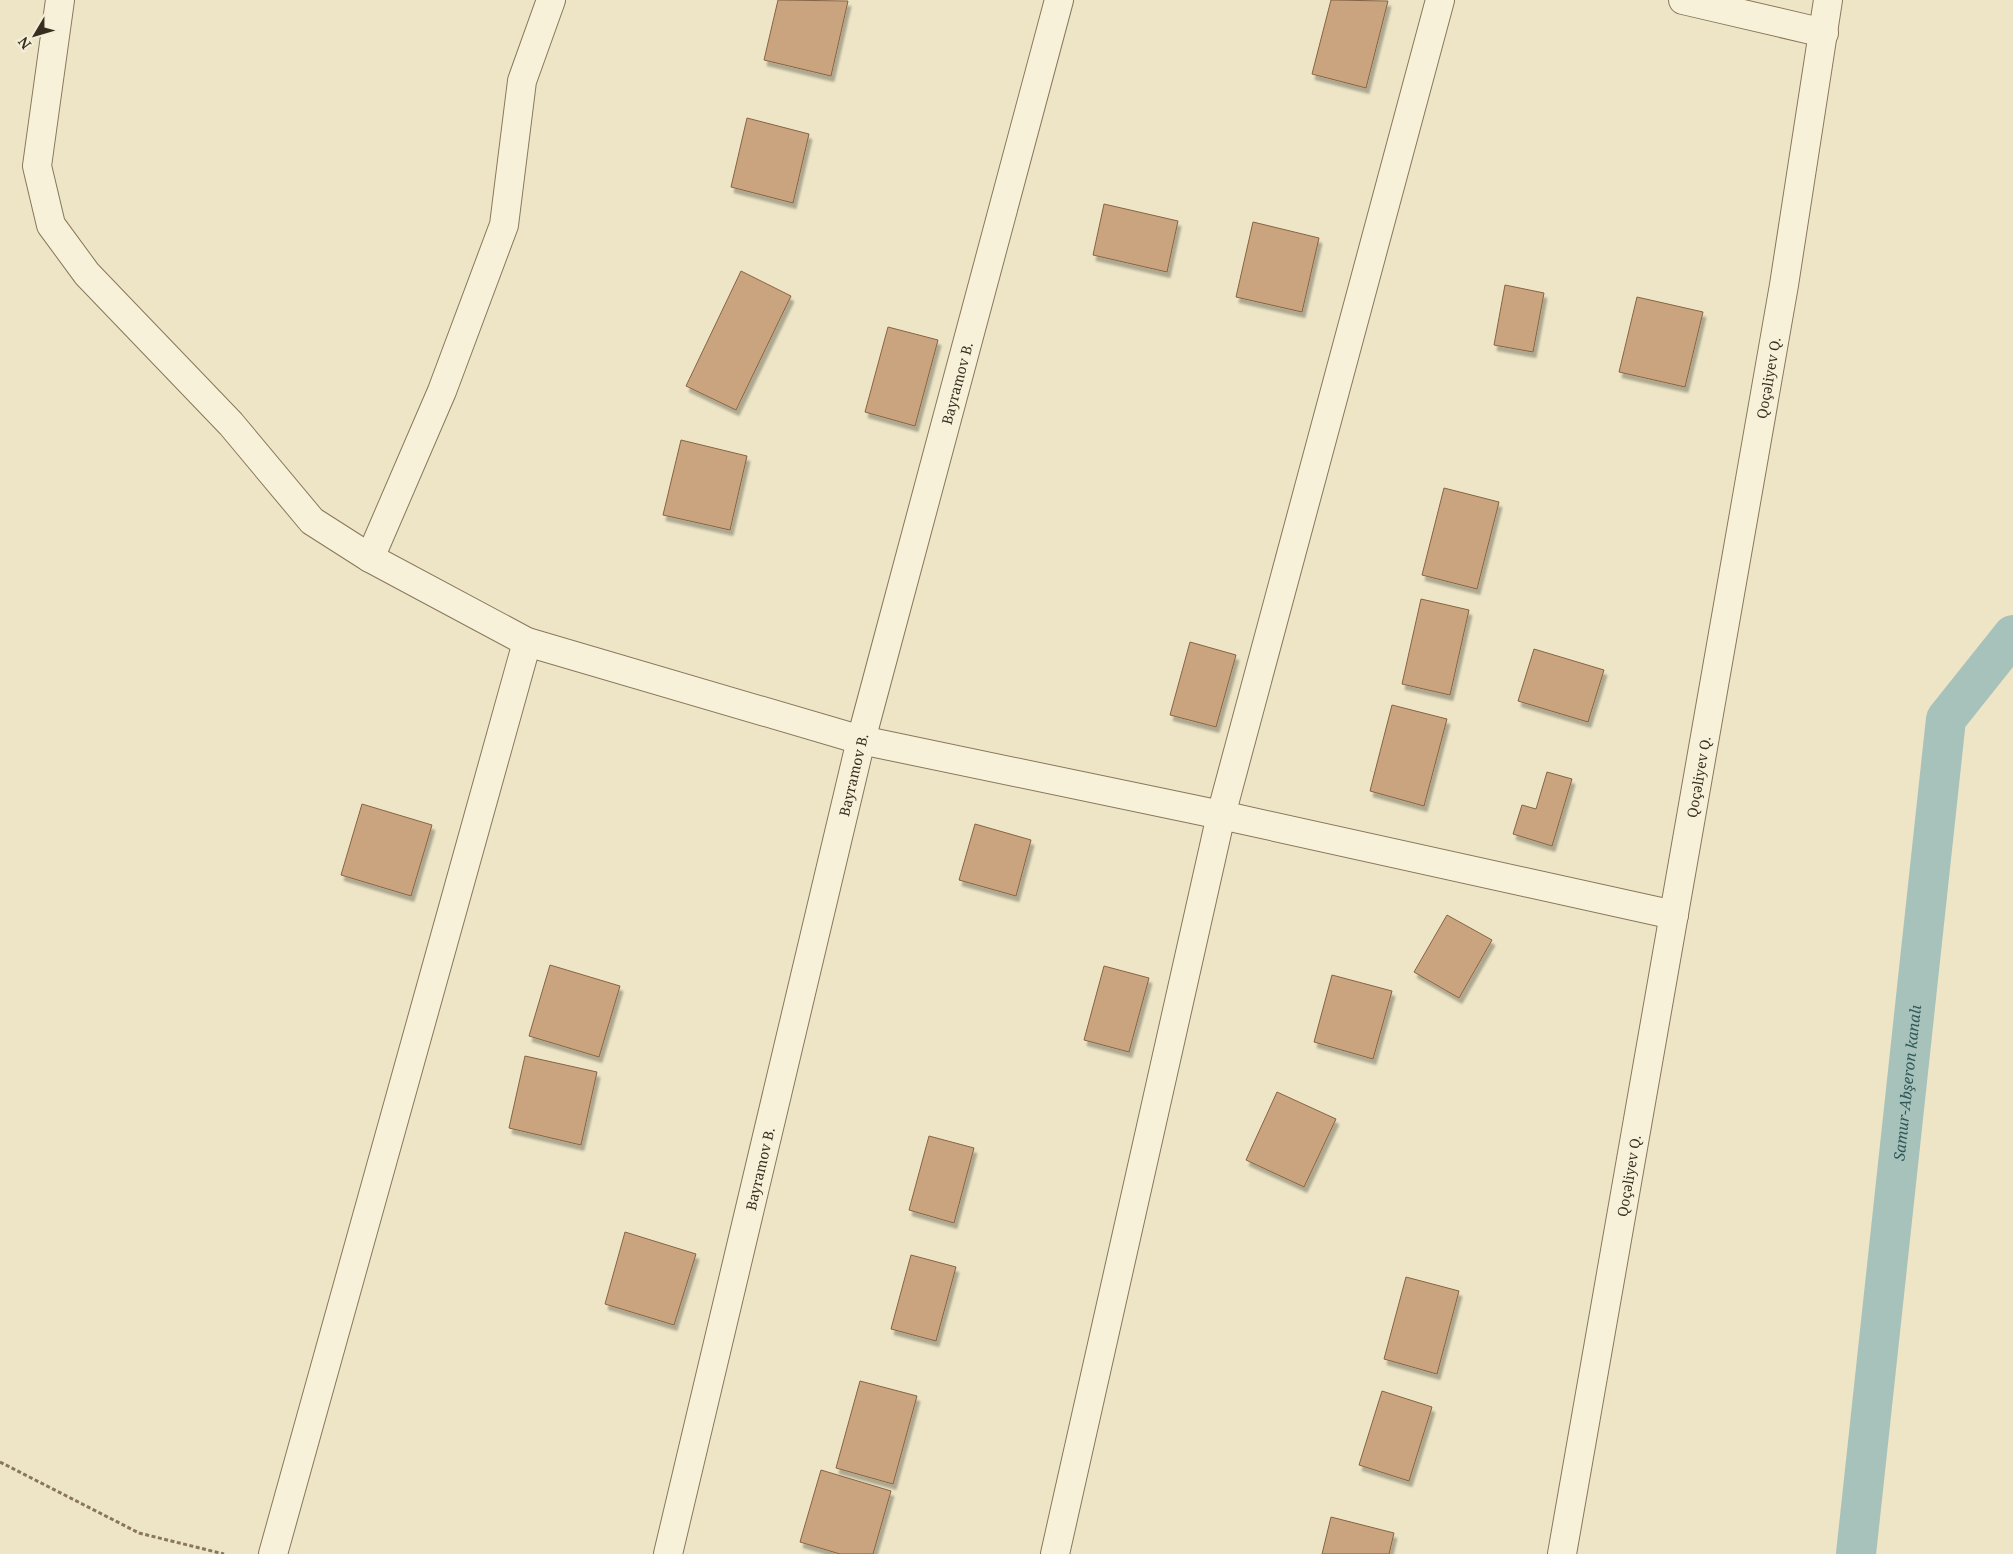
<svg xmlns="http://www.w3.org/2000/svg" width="2013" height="1554" viewBox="0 0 2013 1554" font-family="'Noto Serif',serif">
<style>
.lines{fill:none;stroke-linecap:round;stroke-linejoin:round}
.canal{stroke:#a7c1bb;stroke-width:40}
.building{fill:#caa47e;stroke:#866343;filter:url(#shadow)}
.minor-casing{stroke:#88775c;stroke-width:30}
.path{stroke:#88775c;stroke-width:3;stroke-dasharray:4 2.5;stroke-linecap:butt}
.minor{stroke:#f8f1d9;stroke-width:28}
.labels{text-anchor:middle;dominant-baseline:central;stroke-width:4;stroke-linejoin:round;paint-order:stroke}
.street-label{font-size:14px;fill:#382e20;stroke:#f4eed6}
.water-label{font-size:15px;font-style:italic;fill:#305758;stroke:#f4eed6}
</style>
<defs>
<filter id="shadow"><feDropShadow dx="3" dy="5.5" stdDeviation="1" flood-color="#0004"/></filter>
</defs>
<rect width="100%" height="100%" fill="#ede5c6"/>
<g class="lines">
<path class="canal" id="s1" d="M1856,1554L1946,719L2013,635"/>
</g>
<path class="building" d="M778,0L848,1L831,76L764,60Z
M1331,0L1388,1L1366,88L1312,74Z
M747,118L809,134L793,203L731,187Z
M1104,204L1178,221L1167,272L1093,255Z
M1253,222L1319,238L1302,312L1236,297Z
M741,271L791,296L736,410L686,386Z
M1505,285L1544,293L1533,352L1494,345Z
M1637,297L1703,312L1685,387L1619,372Z
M888,327L938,340L915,426L865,412Z
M681,440L747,456L730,530L663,515Z
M1444,488L1499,502L1477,589L1422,575Z
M1421,599L1469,610L1450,695L1402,684Z
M1190,642L1236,655L1216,727L1170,715Z
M1534,649L1604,670L1588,722L1518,701Z
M1392,705L1447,719L1424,806L1370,791Z
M1547,772L1572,779L1552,846L1513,834L1522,805L1536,809Z
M362,804L432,825L411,896L341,875Z
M975,824L1031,840L1016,896L959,880Z
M1447,915L1492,940L1459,998L1414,972Z
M550,965L620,986L599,1057L529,1036Z
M1104,966L1149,978L1129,1052L1084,1040Z
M1332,975L1392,991L1373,1059L1314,1042Z
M525,1056L597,1072L581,1145L509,1128Z
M1277,1092L1336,1119L1304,1187L1246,1160Z
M929,1136L974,1148L954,1223L909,1210Z
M625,1232L696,1254L674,1325L605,1304Z
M911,1255L956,1267L936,1341L891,1329Z
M1406,1277L1459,1291L1437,1374L1384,1359Z
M860,1381L917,1396L893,1484L836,1468Z
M1382,1391L1432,1407L1409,1481L1359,1465Z
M821,1470L891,1491L873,1554H840L800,1542Z
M1331,1517L1394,1533L1389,1554H1322Z"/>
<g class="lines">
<defs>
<g id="minor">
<path d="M60,0L37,166L51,225L87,274L231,424L312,521L370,558L527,642L861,740L1221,815L1674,915"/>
<path d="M1683,0L1824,33"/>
<path d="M370,558L442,391L504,225L522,81L551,0"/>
<path d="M273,1554L527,642"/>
<path id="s2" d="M668,1554L861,740L1059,0"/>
<path d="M1055,1554L1221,815L1440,0"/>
<path id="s3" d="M1562,1554L1784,285L1828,0"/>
</g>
</defs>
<use href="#minor" class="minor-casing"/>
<path class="path" d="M0,1462L139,1533L224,1554"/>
<use href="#minor" class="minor"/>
</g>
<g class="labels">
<g class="street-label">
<text stroke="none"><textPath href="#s3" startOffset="1194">Qoçəliyev Q.</textPath></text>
<text stroke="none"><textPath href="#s2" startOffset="1206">Bayramov B.</textPath></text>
<text stroke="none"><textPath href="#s2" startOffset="801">Bayramov B.</textPath></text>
<text stroke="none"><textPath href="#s3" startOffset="789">Qoçəliyev Q.</textPath></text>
<text stroke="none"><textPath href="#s2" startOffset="396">Bayramov B.</textPath></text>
<text stroke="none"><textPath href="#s3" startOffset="384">Qoçəliyev Q.</textPath></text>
</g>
<g class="water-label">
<text stroke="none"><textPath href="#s1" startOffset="474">Samur-Abşeron kanalı</textPath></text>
</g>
</g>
<g transform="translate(35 35) rotate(232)" stroke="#f4eed6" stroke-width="4" paint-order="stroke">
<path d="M0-4L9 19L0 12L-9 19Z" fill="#382e20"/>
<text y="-8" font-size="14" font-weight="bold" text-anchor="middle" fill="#382e20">N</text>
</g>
</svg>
